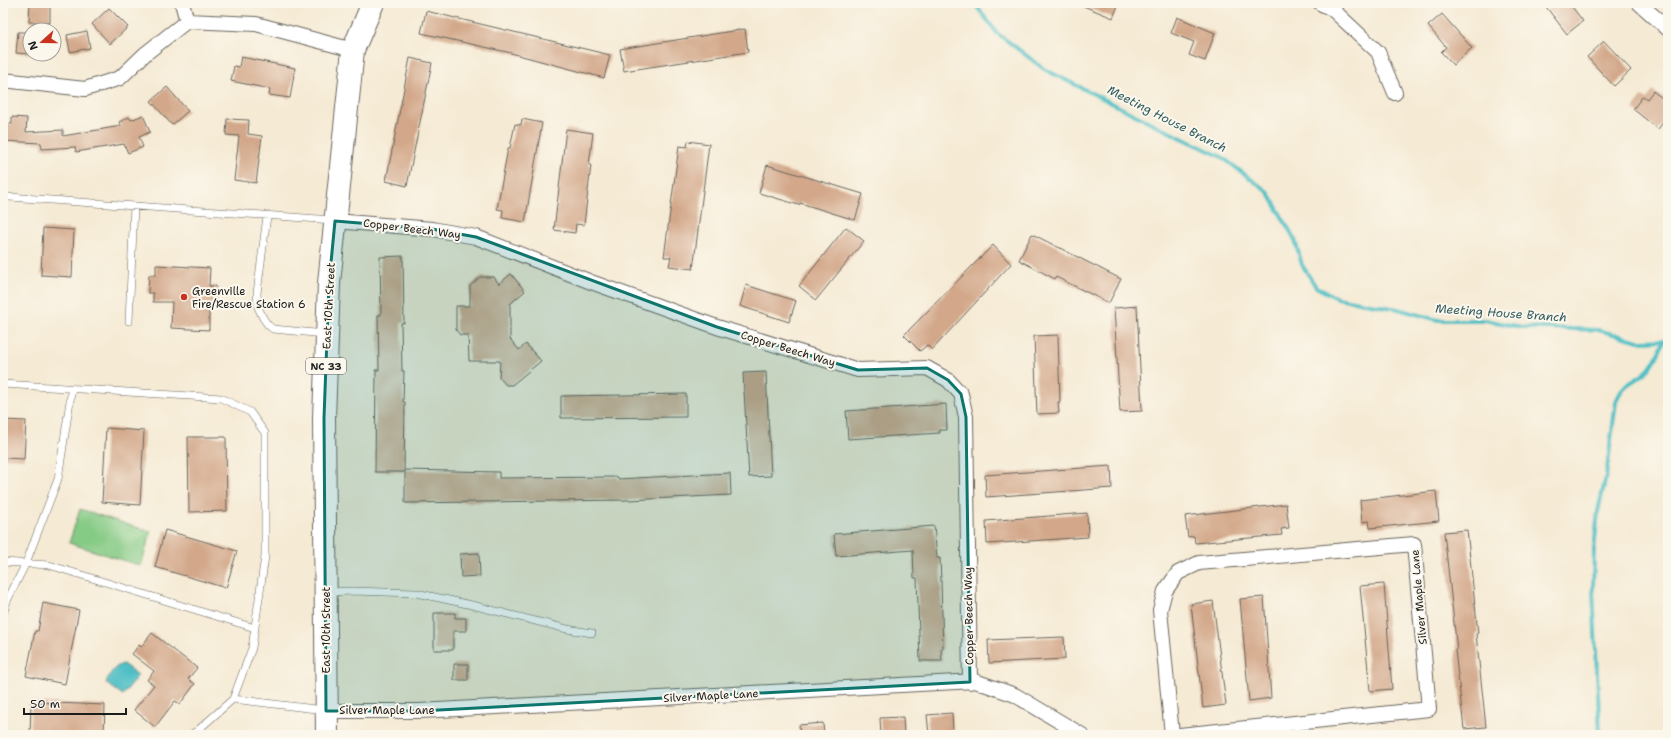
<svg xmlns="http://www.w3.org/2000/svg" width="1671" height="738" viewBox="0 0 1671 738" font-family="'Shantell Sans',sans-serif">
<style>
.green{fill:#85ca85;stroke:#507350}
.water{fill:#50bfc5;stroke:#366e70}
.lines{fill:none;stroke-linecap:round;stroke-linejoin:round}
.stream{stroke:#50bfc5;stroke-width:4}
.building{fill:#d3a88a}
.lane-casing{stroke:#68645c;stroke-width:8}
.street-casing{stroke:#68645c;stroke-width:16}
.primary-casing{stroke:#68645c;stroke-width:24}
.lane{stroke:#fff;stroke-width:7}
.street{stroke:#fff;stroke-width:14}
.primary{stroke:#fff;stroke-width:22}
.marked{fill:#0f766e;fill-opacity:0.2;stroke:#0f766e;stroke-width:3;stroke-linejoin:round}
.poi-dot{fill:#c8321e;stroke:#fbf7ec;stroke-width:1.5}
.labels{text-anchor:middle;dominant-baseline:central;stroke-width:4;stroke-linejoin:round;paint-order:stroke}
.shield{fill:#fbf7ec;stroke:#5f5e5a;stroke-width:1}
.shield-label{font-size:10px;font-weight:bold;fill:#1c1c1c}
.street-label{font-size:11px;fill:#1c1c1c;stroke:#fbf7ec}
.poi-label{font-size:11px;fill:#1c1c1c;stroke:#fbf7ec;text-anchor:start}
.water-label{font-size:12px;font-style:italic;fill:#315d60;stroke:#fbf7ec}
</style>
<rect width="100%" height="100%" fill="#fbf7ec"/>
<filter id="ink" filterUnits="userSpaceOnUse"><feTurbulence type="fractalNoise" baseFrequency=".025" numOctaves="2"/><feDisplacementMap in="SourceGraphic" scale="8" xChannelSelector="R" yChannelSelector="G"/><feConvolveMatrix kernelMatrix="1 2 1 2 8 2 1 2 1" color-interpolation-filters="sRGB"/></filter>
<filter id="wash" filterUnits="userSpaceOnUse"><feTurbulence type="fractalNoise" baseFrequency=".012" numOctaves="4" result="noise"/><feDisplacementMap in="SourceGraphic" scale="16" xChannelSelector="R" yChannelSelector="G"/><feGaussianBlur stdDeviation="0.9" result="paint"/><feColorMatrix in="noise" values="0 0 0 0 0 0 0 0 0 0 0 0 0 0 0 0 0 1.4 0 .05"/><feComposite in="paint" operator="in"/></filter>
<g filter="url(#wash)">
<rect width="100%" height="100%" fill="#f5ead4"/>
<path class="green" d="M80,509L151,532L141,566L69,543Z"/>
<path class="water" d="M123,664L138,675L123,695L106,683C110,674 113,667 123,664Z"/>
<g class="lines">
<path class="stream" d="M974,3L997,33L1044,69L1165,130L1222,157L1268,192L1295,240L1302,265L1316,287L1337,298L1398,309L1438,320H1485L1521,327L1598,330L1639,341L1668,340
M1600,735L1593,589L1594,550L1598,511L1606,477L1616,402C1623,381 1636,383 1649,369C1656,361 1660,350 1664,341"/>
</g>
<g id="blocks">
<path class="building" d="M30,3H50V23L29,22Z
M1076,3H1119L1113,18Z
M1543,3H1569L1583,21L1567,34Z
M109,8L128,27L110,44L92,24Z
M426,11L610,55L604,78L507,52L421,33Z
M1442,14L1472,48L1453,65L1441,52L1446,47L1428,26Z
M1177,17L1215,33L1205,61L1189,55L1194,42L1171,33Z
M745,29L748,52L624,71L620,49Z
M87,31L90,48L70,52L67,35Z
M18,32H30V54L16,53Z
M1604,41L1631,70L1614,86L1587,57Z
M241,57L295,68L290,98L269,95L270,89L231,81L234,66L239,67Z
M410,58L432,63L407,186L386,181Z
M167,87L188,111L172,125L151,101Z
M1668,90V116L1658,129L1633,109L1643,96L1647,99L1653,91L1662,98Z
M143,115L150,132L139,137L143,147L128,153L124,144L76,152L75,147L42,149L41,143L3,141V123L12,124V117L27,118L26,132L63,130V136L121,126L119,122L129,117L131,120Z
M227,119L249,120L248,134L262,136L256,183L234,180L239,136L226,135Z
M522,119L542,123L525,222L502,218L503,210L497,209L508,148H510L515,124L521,125Z
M566,129L593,133L589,165H591L584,225L576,224L575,233L554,230Z
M688,141L709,144L693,269L669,266L671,257H664L679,146L687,147Z
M767,165L863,194L855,220L800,203L799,205L759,193Z
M846,227L864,241L816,300L799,286Z
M43,228L74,230L72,277L41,275Z
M1032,234L1121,279L1109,303L1056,277L1055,279L1019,260Z
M993,245L1011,264L932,350L927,345L920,351L904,335Z
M403,256L404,323H401L402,371H404L403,402H405L404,472H375L376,370H379L378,315H381L380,257Z
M156,265L210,268L209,286H216L215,306L209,305V330L171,328L172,302H153V293H148L149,275H156Z
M511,274L525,291L510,304V339L519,350L526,344L541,361L512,385H506L499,377L500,361H469L468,335H460L456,330V306H470V286L480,277H494L499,284Z
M746,285L796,301L789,322L740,306Z
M1137,306L1142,411L1120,412L1114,308Z
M1058,335L1060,402H1058L1059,413L1037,414L1034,336Z
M766,372L771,476L749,477L743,373Z
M686,394V417L561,418V396Z
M946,404L947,430H939L940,433L848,439L846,411Z
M3,420L26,421L24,459L3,458Z
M106,428L144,431L140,505L102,502Z
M188,437H226L227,511L189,512Z
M1111,466L1112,488L986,497L985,475Z
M405,470L499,472V478L618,477V479L730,473L731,495L629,500L405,503Z
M1436,491L1439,521L1370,528L1369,521L1362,522L1360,500Z
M1286,504L1289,528L1281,529L1282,535L1195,543L1194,536L1188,537L1185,516Z
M1087,513L1088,537L987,544L986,521Z
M934,526L937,558H940L941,581L943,649H941L942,661H920L917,578H914L913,550L836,556L834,534Z
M165,530L237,551L226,588L155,567Z
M1467,530L1478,633L1476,634L1486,727L1464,729L1455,650H1457L1444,532Z
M479,553L480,576L461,577L460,554Z
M1384,584L1392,689L1370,691L1360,586Z
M1264,597L1271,698L1249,701L1240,599Z
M1213,601L1226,705L1203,708L1191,604Z
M43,603L79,610L65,684L26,676L35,631H38Z
M434,613H455V618H466V631H453V650H434Z
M152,633L197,668L188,679L195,684L180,704L175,701L155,727L134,710L154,685L147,680L154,671L132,654L139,645L141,647Z
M1064,637L1065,659L989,663L988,640Z
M454,664H468V680H454Z
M31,702L105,705L104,735H30Z
M952,713L953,731H952V735H929L927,715Z
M903,717L904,735H881L880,718Z
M823,723L824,735H800L799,725Z"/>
</g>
</g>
<g filter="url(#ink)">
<use href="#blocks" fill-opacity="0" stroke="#68645c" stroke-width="1"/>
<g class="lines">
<defs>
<path id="lane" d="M9,197L333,220
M267,216L257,293L258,307L263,318L268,325L273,329L325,334
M129,321L134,206
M3,384L221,398L250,412L265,433V556L252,648L233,699L197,731L190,735
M3,562L49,565L255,628
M328,592L353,591L416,593L472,605L567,629L592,633
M3,614L7,601L26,563L58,479L72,388
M233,699L324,710"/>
<path id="street" d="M182,3L187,21
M1320,3L1332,9L1378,52L1395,93
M1639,3L1668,29
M3,80L85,89L120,78L145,54L187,21L256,24L353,50
M335,221L432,229L476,237L591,282L717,327L858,370L927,368L948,380L961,394L966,417L970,682
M326,711H420L975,681L1015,695L1082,735
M1172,735L1160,610L1165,591L1178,573L1199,563L1414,544L1429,709L1180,735"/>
<path id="primary" d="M327,735L324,418L329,283L353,50L373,3"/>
</defs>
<use href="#lane" class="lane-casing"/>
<use href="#street" class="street-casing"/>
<use href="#primary" class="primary-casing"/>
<use href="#lane" class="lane"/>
<use href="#street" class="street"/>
<use href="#primary" class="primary"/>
</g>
</g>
<path class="marked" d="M335,221L432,229L476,237L717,327L858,370L927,368L948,380L961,394L966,417L970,682L420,711H326L324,418L329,283Z"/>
<circle class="poi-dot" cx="184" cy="297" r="4"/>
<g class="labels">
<rect class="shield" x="306" y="358" width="40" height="16" rx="3"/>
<g class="shield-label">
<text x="326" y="366">NC 33</text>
</g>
<g class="street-label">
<text transform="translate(412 229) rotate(7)">Copper Beech Way</text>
<text transform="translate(329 306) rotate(-87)">East 10th Street</text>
<text transform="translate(788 349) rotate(17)">Copper Beech Way</text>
<text transform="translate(1419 597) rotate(-95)">Silver Maple Lane</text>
<text transform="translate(969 616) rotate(-91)">Copper Beech Way</text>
<text transform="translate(326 630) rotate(-90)">East 10th Street</text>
<text transform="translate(711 696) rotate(-3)">Silver Maple Lane</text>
<text x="387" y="710">Silver Maple Lane</text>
</g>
<g class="poi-label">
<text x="192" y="291">Greenville<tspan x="192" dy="13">Fire/Rescue Station 6</tspan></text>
</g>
<g class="water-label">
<text transform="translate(1167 119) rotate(27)">Meeting House Branch</text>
<text transform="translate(1501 313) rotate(4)">Meeting House Branch</text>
</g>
</g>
<rect width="1671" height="738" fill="none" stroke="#fbf7ec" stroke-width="16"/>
<g transform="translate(42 42) rotate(249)"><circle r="19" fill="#fbf7ec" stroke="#a29f99"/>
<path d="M0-3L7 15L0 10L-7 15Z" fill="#c8321e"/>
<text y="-6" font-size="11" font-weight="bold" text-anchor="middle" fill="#1c1c1c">N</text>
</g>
<path d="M24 708v6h102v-6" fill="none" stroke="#1c1c1c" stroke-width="2"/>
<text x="30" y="708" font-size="12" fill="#1c1c1c" stroke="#fbf7ec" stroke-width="3" paint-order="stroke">50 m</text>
</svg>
